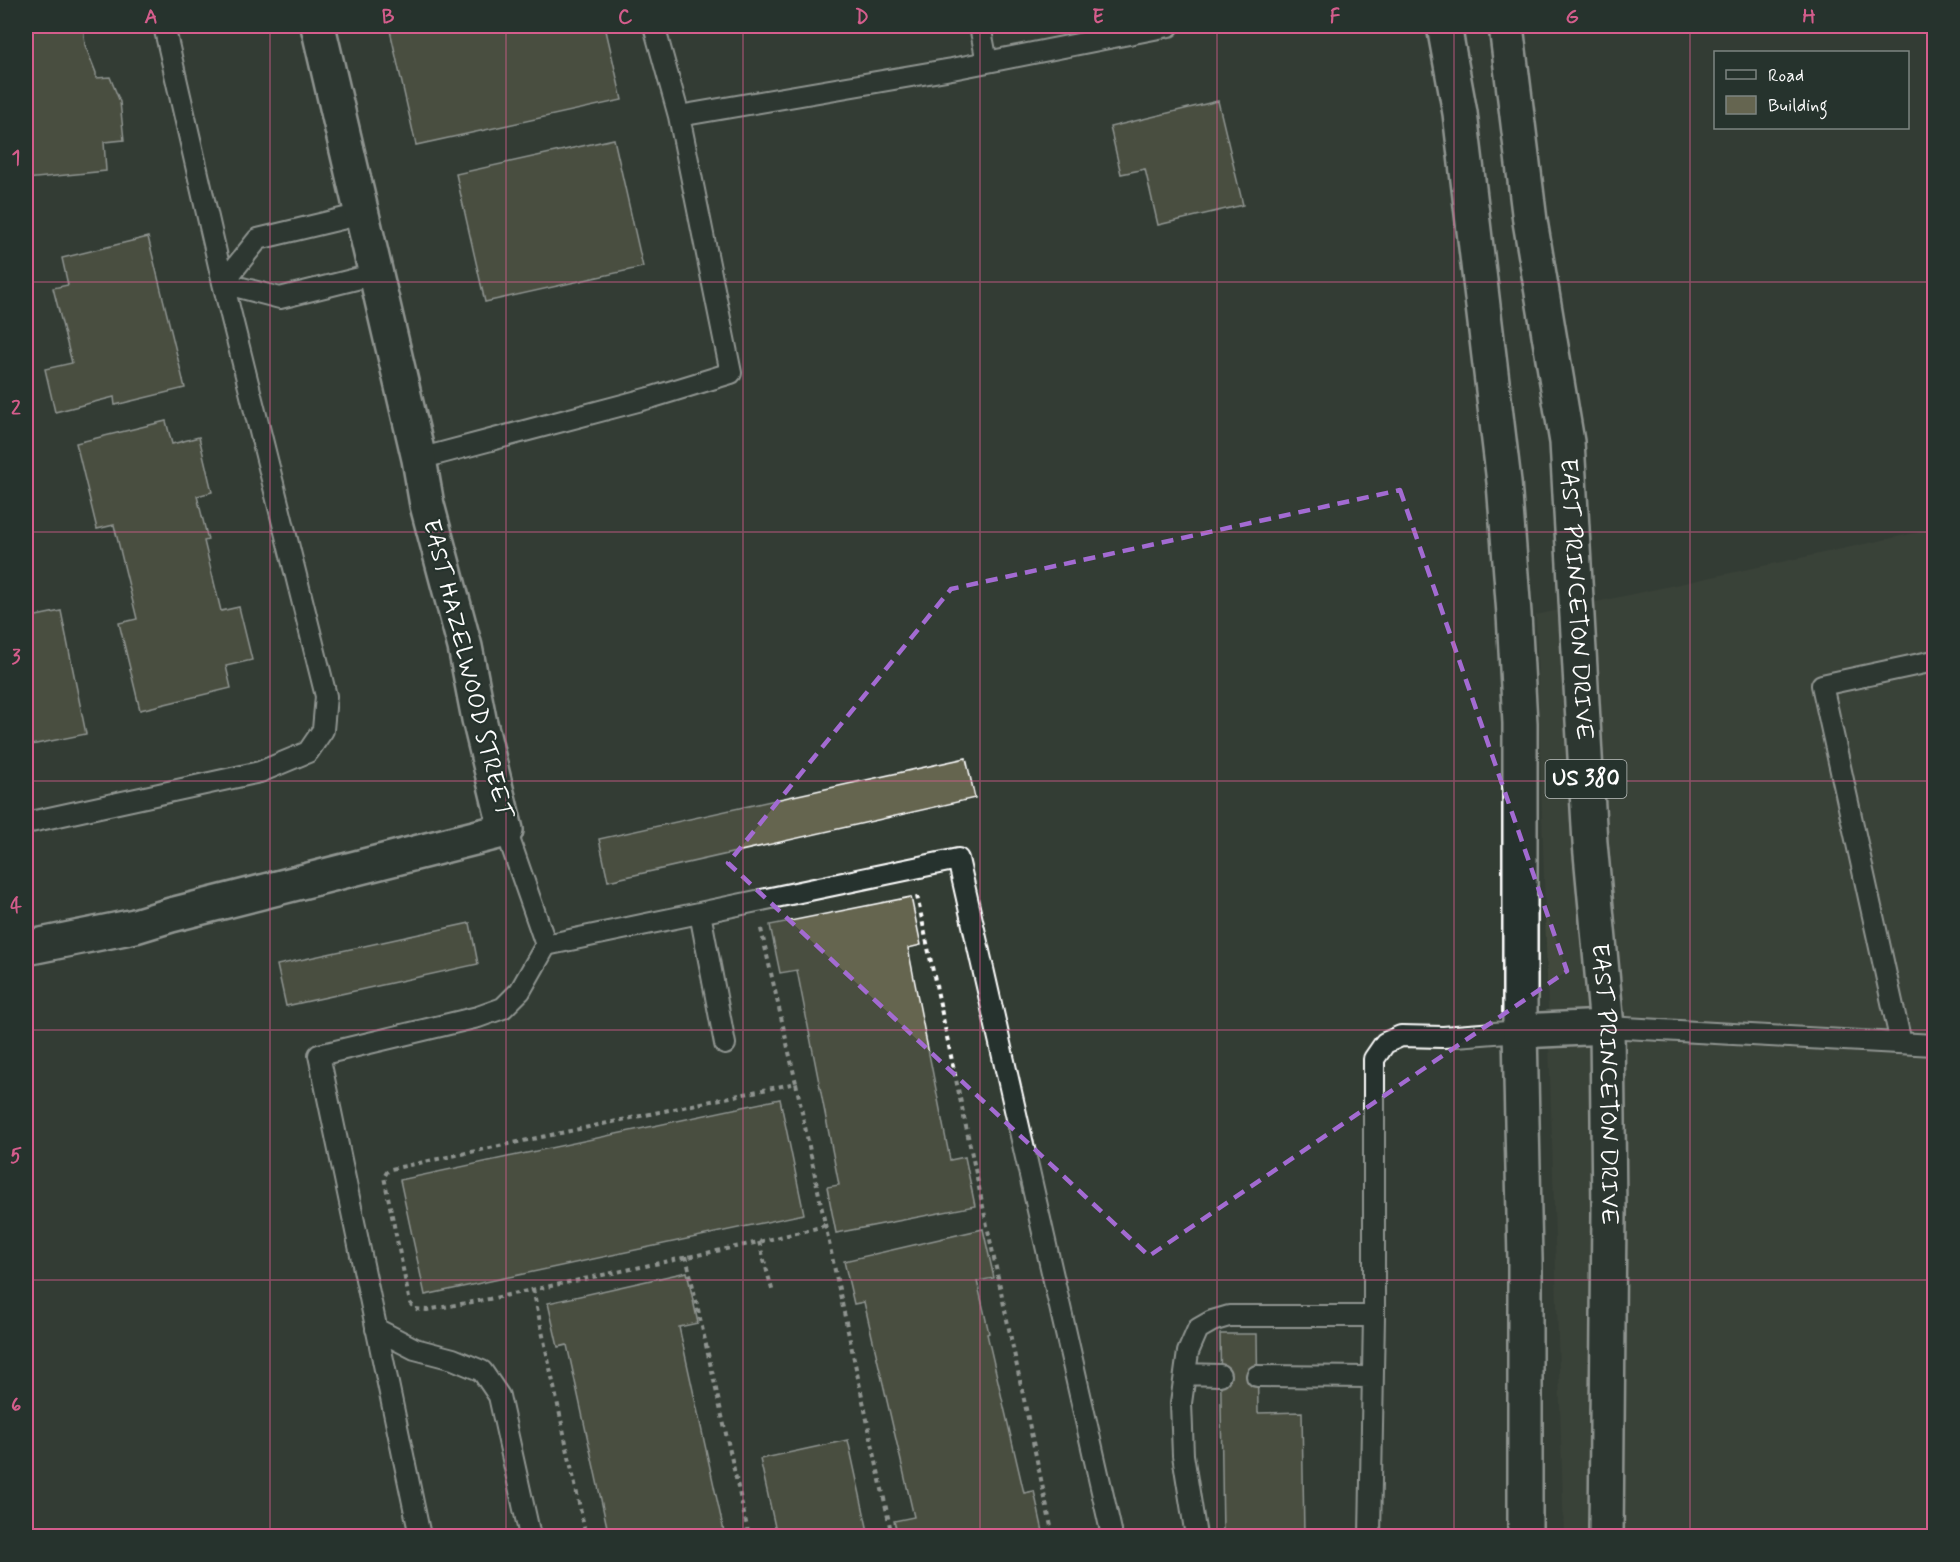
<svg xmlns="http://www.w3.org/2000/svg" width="1960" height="1562" viewBox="0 0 1960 1562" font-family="Mynerve,sans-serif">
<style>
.built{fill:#42493c}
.building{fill:#656550;stroke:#fff;stroke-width:1.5}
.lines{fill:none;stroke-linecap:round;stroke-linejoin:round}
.service-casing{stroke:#fff;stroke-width:24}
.minor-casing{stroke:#fff;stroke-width:38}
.trunk-casing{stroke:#fff;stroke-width:38}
.path{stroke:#fff;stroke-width:4;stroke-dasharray:4.5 4.5;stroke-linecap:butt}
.service{stroke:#26332d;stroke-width:20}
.minor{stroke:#26332d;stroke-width:33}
.trunk{stroke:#26332d;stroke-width:33}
.marked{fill:none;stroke:#a36bd2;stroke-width:4.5;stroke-dasharray:12 8;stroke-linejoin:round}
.grid{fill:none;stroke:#d45d8c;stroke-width:1.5;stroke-opacity:0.55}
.labels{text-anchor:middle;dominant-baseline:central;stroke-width:4.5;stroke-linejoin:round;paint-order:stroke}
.shield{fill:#26332d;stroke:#bec2c0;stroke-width:1.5}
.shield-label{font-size:22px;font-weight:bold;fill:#fff}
.street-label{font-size:24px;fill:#fff;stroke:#26332d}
.neatline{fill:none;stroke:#d45d8c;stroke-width:2}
.grid-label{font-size:20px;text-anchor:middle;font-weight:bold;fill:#d45d8c}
</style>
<rect width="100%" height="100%" fill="#333d34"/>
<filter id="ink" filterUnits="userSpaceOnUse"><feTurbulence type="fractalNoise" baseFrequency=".0167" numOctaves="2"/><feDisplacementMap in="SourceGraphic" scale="12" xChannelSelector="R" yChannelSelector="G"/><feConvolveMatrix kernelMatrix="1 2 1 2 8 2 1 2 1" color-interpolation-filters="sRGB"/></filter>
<g filter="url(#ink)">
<path class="built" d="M1934,529V1536H1564L1536,615Z"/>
<path class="building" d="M26,26H83L85,45L96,73V78L110,77L120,102L124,140L104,142L106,171L26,179Z
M389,26H605L622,100L416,145Z
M1218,101L1243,205L1158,225L1145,169L1121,174L1110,127Z
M614,139L643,267L485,302L456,174Z
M148,237L185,388L115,405L114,397L55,412L45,369L72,363L53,288L68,285L62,258Z
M166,421L172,444L199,437L212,492L197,496L208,540L204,541L221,611L239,607L252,660L226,666L231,688L140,710L119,623L137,619L114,525L97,529L76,443Z
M61,611L86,734L26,746V618Z
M966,758L975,798L608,881L599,839Z
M911,897L921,945L908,948L950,1160L965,1157L975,1206L836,1233L827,1187L839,1185L797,970L780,973L770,925Z
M470,923L478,964L286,1006L277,965Z
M780,1099L804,1214L425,1295L400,1180Z
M983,1229L994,1278L977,1281L989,1333L987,1334L1024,1493L1034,1491L1044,1536H898L894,1521L914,1517L864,1302L854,1304L844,1261Z
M687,1272L698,1323L679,1327L725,1536H609L567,1345L558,1347L548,1303Z
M1220,1334H1257L1258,1413L1302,1412L1304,1534L1223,1535Z
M848,1440L869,1536H777L760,1459Z"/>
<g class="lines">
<defs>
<path id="service" d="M654,26L679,116
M980,26L987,62
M362,214L258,239L223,283L280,298L376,274
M419,459L653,397L731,373L679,116L952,69L1169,26
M26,823L260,772L308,752L323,730L326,696L223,283L164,26
M700,913L725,1044
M546,945L958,859L1111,1531V1536
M1607,1027L1934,1045
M1901,1043L1822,685L1934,661
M376,1329L415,1349L453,1359L482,1371L499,1396L530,1536
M1185,1374L1220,1375
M1257,1376L1372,1377
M420,1536L319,1055L478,1017L503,1008L520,991L546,945L506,830
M1196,1536L1183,1455L1181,1403L1188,1352L1198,1329L1212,1321L1229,1316H1374
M1370,1536L1374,1316V1059L1385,1043L1401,1036L1443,1037L1520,1031"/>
<path id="minor" d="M26,948L135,926L171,915L506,830L479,719L465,647L427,505L419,459L318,26"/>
<g id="trunk">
<path d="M1444,26L1460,113L1504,482L1514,614L1520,723V1031L1525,1260V1536"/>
<path id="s1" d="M1506,26L1530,221L1567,442L1590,843L1607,1027L1609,1212L1606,1536"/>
<path d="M1520,1031L1607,1027"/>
</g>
</defs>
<use href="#service" class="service-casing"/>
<use href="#minor" class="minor-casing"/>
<use href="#trunk" class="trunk-casing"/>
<path class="path" d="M917,896L1053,1536
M761,929L796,1083L391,1169L387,1172L384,1177L410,1303L415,1309L427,1310L489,1299L759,1242L821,1227L825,1224L796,1083
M825,1224L892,1536
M759,1242L773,1293
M686,1256L749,1536
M533,1289L586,1536"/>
<use href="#service" class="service"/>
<use href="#minor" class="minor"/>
<use href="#trunk" class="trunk"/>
</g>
</g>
<path d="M0 0H1960V1562H0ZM1400,490L1567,971L1149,1256L728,863L951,589Z" fill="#333d34" fill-opacity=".55" fill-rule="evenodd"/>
<path class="marked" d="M1400,490L1567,971L1149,1256L728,863L951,589Z"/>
<path class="grid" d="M270,26V1536M506,26V1536M743,26V1536M980,26V1536M1217,26V1536M1454,26V1536M1690,26V1536M26,282H1934M26,532H1934M26,781H1934M26,1030H1934M26,1280H1934"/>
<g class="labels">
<rect class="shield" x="1545.5" y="760" width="81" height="38" rx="4.5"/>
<g class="shield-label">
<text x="1586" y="779">US 380</text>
</g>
<g class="street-label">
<text stroke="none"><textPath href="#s1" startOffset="578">EAST PRINCETON DRIVE</textPath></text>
<text transform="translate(467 669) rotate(76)">EAST HAZELWOOD STREET</text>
<text stroke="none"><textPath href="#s1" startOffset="1064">EAST PRINCETON DRIVE</textPath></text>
</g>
</g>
<rect width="1960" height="1562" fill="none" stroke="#26332d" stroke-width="66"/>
<rect x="1714" y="51" width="195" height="78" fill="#26332d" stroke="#7d8581" stroke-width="1.5"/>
<rect x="1726" y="70" width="30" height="9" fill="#26332d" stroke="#7d8581" stroke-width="1.5"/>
<text x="1768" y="81" font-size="18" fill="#ffffff">Road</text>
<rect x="1726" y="96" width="30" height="18" fill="#656550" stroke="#7d8581" stroke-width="1.5"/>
<text x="1768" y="111" font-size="18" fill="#ffffff">Building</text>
<rect x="33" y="33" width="1894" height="1496" class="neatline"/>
<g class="grid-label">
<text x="151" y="23">A</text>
<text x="388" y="23">B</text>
<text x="625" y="23">C</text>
<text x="862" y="23">D</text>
<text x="1098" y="23">E</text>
<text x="1335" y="23">F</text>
<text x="1572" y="23">G</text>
<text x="1809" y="23">H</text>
<text x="16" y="164">1</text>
<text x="16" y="414">2</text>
<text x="16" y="663">3</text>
<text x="16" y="912">4</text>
<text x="16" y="1162">5</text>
<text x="16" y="1411">6</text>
</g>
</svg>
